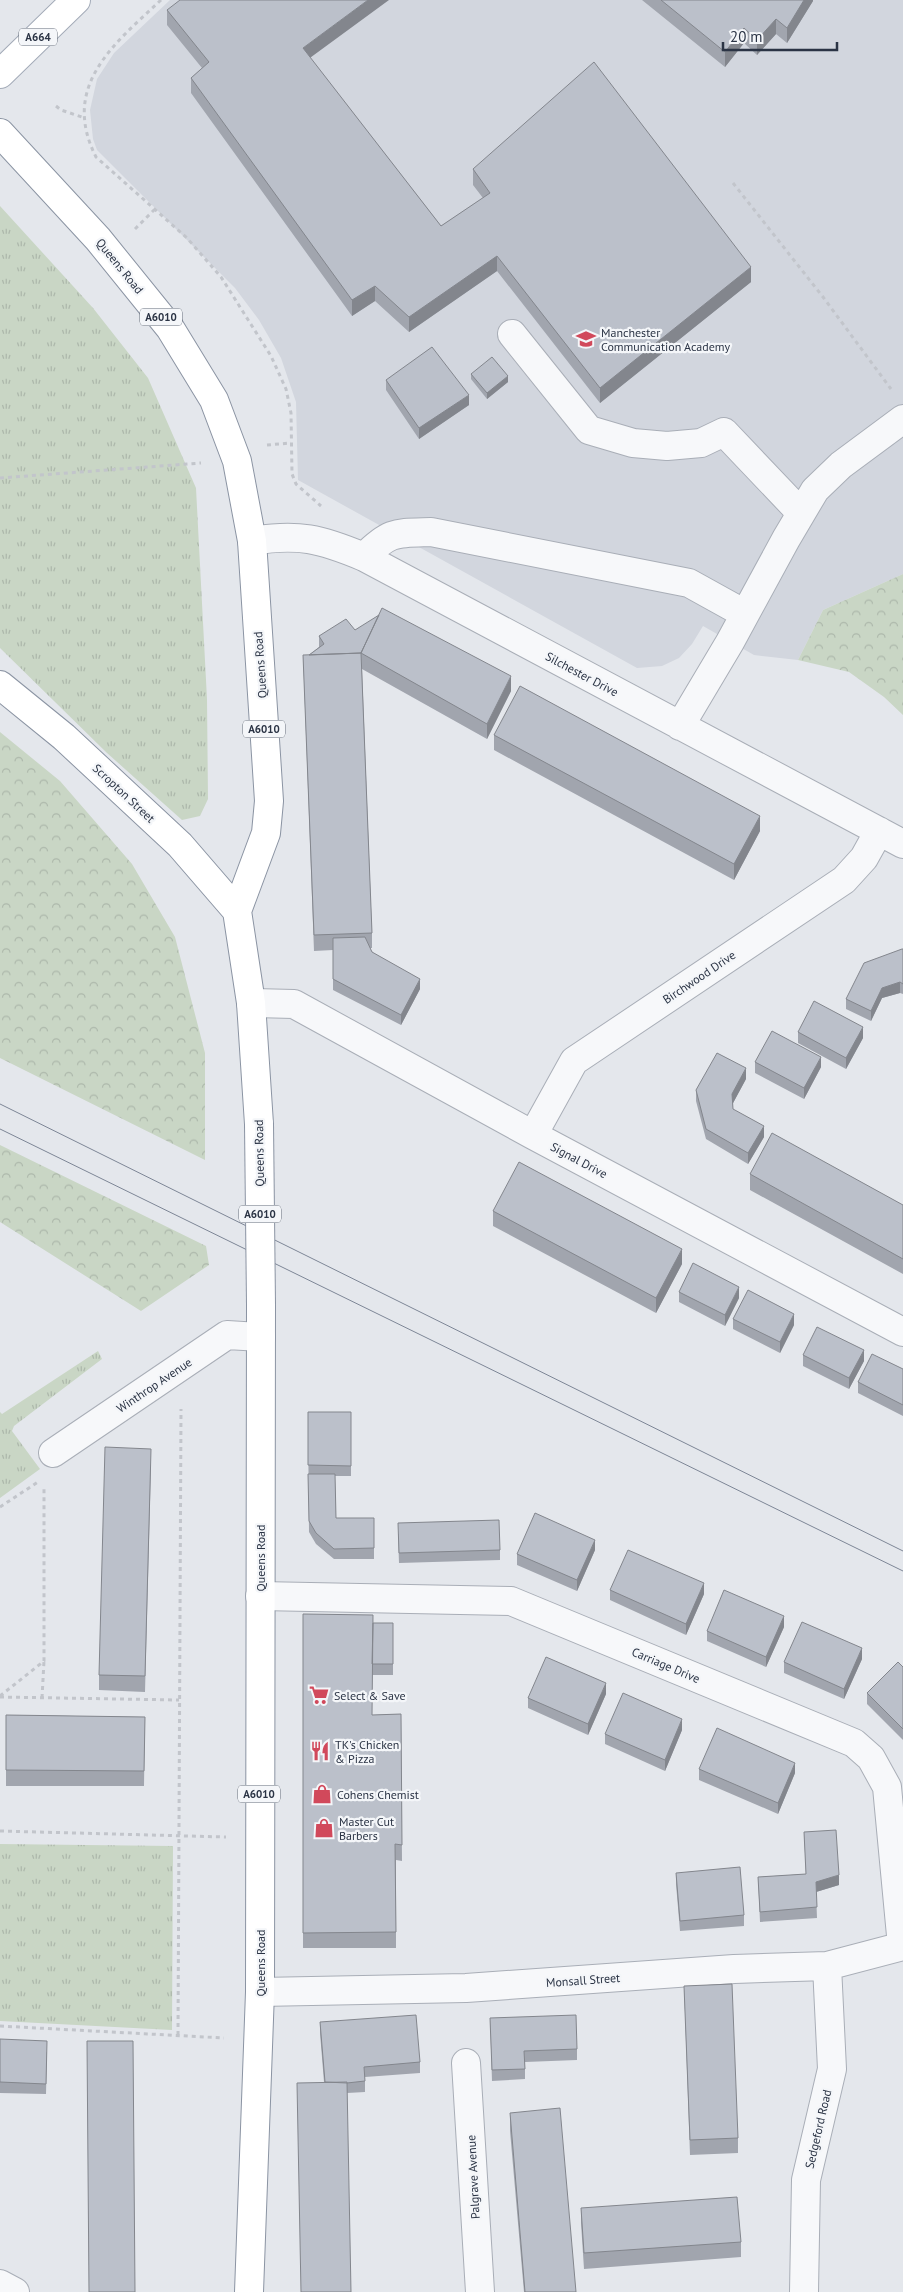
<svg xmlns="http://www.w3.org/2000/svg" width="903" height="2292" viewBox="0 0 903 2292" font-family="'PT Sans',sans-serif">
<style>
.built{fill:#d2d6de}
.grass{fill:url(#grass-tufts)}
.forest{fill:url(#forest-crowns)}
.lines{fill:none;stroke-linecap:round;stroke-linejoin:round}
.minor-casing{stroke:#a9aeb7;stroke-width:30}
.major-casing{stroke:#a3abb8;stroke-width:30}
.highway-casing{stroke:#8b94a3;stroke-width:30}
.path{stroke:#c2c5cb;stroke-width:3;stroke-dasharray:4 4;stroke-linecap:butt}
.minor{stroke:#f7f8fa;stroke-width:28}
.major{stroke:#fff;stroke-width:28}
.highway{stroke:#fff;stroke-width:28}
.tram{stroke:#7d8696;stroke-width:1}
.highway-bridge-casing{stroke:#8b94a3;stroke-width:30;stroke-linecap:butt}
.highway-bridge{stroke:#fff;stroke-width:28}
.wall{fill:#a1a5ae}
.shaded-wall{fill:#83868d}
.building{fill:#bbc0ca;stroke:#83868d}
.labels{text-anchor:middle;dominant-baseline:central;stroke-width:4.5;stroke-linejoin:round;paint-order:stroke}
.shield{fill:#f4f6f9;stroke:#676e7b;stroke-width:1}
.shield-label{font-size:11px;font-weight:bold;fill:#2b3445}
.street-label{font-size:12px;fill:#2b3445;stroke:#f4f6f9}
.poi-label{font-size:12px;fill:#2b3445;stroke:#f4f6f9;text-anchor:start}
</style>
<defs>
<pattern id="grass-tufts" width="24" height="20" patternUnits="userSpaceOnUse" patternTransform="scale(1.25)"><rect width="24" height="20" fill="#c9d6c5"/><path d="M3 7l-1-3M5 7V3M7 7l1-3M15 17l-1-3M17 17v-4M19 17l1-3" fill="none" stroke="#adb8ab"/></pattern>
<pattern id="forest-crowns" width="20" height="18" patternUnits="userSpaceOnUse" patternTransform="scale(1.25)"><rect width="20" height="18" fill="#c9d6c5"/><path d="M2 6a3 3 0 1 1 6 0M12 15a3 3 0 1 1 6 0" fill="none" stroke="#adb8ab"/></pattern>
</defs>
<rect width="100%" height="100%" fill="#e4e7ec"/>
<path class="built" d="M170,0H903V574L823,610L798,660L754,655L703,626L692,644L679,658L662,666L637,668L298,480L296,402L281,358L259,320L235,288L97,150L93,139L90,110L97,79L114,53Z"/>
<path class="grass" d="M0,206L93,308L148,378L196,488L207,699L208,799L200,816L182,820L107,753L0,648Z
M98,1351L102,1359L14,1426L12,1431L40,1469L0,1498V1412L2,1414Z
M0,1844L173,1846L172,2030L0,2021Z"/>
<path class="forest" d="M903,574V715L884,697L849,672L798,660L823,610Z
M0,732L60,781L132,864L175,937L205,1053V1160L0,1058Z
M0,1145L206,1246L209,1265L141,1311L0,1222Z"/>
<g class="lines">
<defs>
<path id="minor" d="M512,334L589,430L633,443L667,446L701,443L724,432L801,513
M252,541C298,533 321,539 364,557L903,844
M364,557C390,531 395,533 431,532L689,583L745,614
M680,726L730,642L786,539L815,490L841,465L903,419
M251,1003L294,1004L533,1135L903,1332
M533,1135L574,1061L844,880L864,858L879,831
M53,1453L227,1335L261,1337
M260,1596L511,1601L854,1743L871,1758L887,1787L902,1946
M260,1992L466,1988L734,1969L827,1966L903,1946
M466,2063L480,2292
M0,2284L15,2292
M804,2292L806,2180L832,2069L827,1966"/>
<path id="major" d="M0,74L76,0"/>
<path id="highway" d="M0,133L98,239L170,328L214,400L237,461L252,541L269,801L266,833L237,911L251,1003L259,1124
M0,685L64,737L180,845L237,911
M249,2292L260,1992L261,1305"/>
</defs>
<use href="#minor" class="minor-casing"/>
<use href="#major" class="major-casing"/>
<use href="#highway" class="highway-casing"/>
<path class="path" d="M161,0C114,44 60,86 96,157L187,238L221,277L271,356L286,389L291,413L292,474L296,484L321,506
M56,106L61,110L85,118
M733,183L823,297L891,389
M135,229L154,210
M267,445L291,443
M0,478L201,463
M0,1507L38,1482
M0,1696L44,1661V1486
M0,1697L179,1700
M42,1698L44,1661
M0,1831L226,1837
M0,2026L224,2038
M178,2035L181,1409"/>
<use href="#minor" class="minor"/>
<use href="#major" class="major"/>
<use href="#highway" class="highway"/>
<path class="tram" d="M0,1104L903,1551
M0,1129L903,1571"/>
<defs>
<path id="highway-bridge" d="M259,1124L261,1305"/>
</defs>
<use href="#highway-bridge" class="highway-bridge-casing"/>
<use href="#highway-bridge" class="highway-bridge"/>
</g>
<path class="wall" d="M642,0H813V1L787,43L776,34L757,55L744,43L725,67Z
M167,10L310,58L441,226L483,198L473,185V169L751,282L600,403L497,271L409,332L375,301L352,316L191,93V78L202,68L167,25Z
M471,374L508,382L487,399L471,379Z
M386,380L469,405L419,439L386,390Z
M355,630L511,691L487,739L362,669L372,933V948H370L372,952L420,989L401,1025L333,990V950L314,951L303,655H309L319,647V636Z
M494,735L760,831L734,880L494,750Z
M903,949V994L900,993L882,998L871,1021L846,1009V999Z
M798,1032L863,1038L846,1069L798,1043Z
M755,1062L821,1067L804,1099L755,1073Z
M746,1079L733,1103V1109L764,1137L748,1164L706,1139L696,1101V1090Z
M750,1174L903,1205V1274L750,1190Z
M493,1211L682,1264L656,1313L493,1226Z
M679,1292L739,1298L725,1326L679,1302Z
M733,1319L794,1325L780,1353L733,1329Z
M803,1355L864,1361L849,1389L803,1366Z
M903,1369V1416L858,1393V1382Z
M308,1412H351V1476H335L336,1518H374V1559H334L316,1544L309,1532Z
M151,1464L145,1692L99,1690V1675Z
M398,1534L500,1550V1560L399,1563Z
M595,1550L577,1591L517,1565V1554Z
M610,1590L704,1594L686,1635L610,1600Z
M303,1614L373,1623H393V1675H372V1715L401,1714L402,1861L396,1860V1948H303Z
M784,1627L766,1667L707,1641V1631Z
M862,1659L844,1699L784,1673V1662Z
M903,1667V1740L867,1704V1693Z
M606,1694L588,1735L528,1708V1698Z
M6,1715L145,1717L144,1786H6Z
M682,1730L665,1771L605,1744V1734Z
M699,1769L795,1773L778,1814L699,1780Z
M804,1832L839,1885L816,1892L817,1918L760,1922L758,1877L806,1874Z
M676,1873L744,1915V1926L680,1931L676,1884Z
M684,1986L738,2138V2153L690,2155Z
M490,2018L577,2049V2060L525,2062V2079L492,2081Z
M320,2022L420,2062V2073L365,2077V2092L347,2093L324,2082L320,2033Z
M0,2039L47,2052L46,2094L0,2093Z
M510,2113L576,2292H524L510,2131Z
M581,2208L741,2242V2257L584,2269L581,2223Z"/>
<path class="shaded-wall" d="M368,0H389L303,63V48Z
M804,0H813V1L787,43V28Z
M776,19V34L757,55V40Z
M744,28V43L725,67V52Z
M497,256V271L409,332V317Z
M751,267V282L600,403V388Z
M375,286V301L352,316V300Z
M508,376V382L487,399V393Z
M469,395V405L419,439V428Z
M511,676V691L487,739V724Z
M760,816V831L734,880V864Z
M420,979V989L401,1025V1015Z
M900,982V993L882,998L871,1021V1011L882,988Z
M863,1027V1038L846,1069V1058Z
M821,1057V1067L804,1099V1088Z
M746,1068V1079L732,1105V1094Z
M764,1126V1137L748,1164V1153Z
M682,1249V1264L656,1313V1298Z
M739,1287V1298L725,1326V1315Z
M794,1314V1325L780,1353V1342Z
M864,1350V1361L849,1389V1378Z
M595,1540V1550L577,1591V1580Z
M704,1583V1594L686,1635V1624Z
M784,1616V1627L766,1667V1657Z
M862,1648V1659L844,1699V1689Z
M606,1683V1694L588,1735V1724Z
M682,1719V1730L665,1771V1760Z
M795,1763V1773L778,1814V1803Z
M839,1875V1885L816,1892V1882Z"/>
<path class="building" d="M180,0H368L303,48L441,226L490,193L473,169L594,62L751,267L600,388L497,256L409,317L375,286L352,300L191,78L209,62L167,10Z
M661,0H804L787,28L776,19L757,40L744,28L725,52Z
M432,347L469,395L419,428L386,380Z
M492,357L508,376L487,393L471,374Z
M382,608L511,676L487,724L361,653Z
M379,615L361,653L309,655L324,644L319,636L346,619L355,630Z
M361,653L372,933L314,935L303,655Z
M520,686L760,816L734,864L494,735Z
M365,937L372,952L420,979L401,1015L333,979V938Z
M902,949H903V984L900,982L882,988L871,1011L846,999L864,963Z
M814,1001L863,1027L846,1058L798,1032Z
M772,1031L821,1057L804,1088L755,1062Z
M717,1053L746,1068L732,1094L733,1109L764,1126L748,1153L706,1129L696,1090Z
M772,1133L903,1205V1259L750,1174Z
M519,1162L682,1249L656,1298L493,1211Z
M693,1263L739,1287L725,1315L679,1292Z
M748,1290L794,1314L780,1342L733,1319Z
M817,1327L864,1350L849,1378L803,1355Z
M872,1354L903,1369V1405L858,1382Z
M308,1412H351V1466L308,1465Z
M105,1447L151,1449L145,1676L99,1675Z
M308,1474H335L336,1518H374V1548L334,1549L316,1533L309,1521Z
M535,1513L595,1540L577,1580L517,1554Z
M499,1520L500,1550L399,1553L398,1523Z
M628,1550L704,1583L686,1624L610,1590Z
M724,1590L784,1616L766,1657L707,1631Z
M303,1614L373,1615L372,1715L401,1714L402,1845L395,1844L396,1932L303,1933Z
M802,1622L862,1648L844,1689L784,1662Z
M373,1623H393V1664H372Z
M546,1657L606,1683L588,1724L528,1698Z
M898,1662L903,1667V1729L867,1693Z
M623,1693L682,1719L665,1760L605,1734Z
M6,1715L145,1717L144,1771L6,1770Z
M717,1728L795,1763L778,1803L699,1769Z
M836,1830L839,1875L816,1882L817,1907L760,1912L758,1877L806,1874L804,1832Z
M740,1867L744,1915L680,1921L676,1873Z
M732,1984L738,2138L690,2140L684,1986Z
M416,2015L420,2062L364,2067L365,2081L347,2083L325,2082L320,2022Z
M576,2015L577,2049L524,2051L525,2069L492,2070L490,2018Z
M0,2039L47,2041L46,2084L0,2082Z
M87,2041H133L135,2292H89Z
M347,2082L351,2292H301L297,2083Z
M560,2108L576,2292H525L510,2113Z
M737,2197L741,2242L584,2253L581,2208Z"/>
<defs>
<symbol id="school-bare" viewBox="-9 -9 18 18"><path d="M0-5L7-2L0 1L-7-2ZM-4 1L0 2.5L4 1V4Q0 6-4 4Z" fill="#d1495b" stroke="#f4f6f9" stroke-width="2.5" paint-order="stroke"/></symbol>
<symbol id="supermarket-bare" viewBox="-9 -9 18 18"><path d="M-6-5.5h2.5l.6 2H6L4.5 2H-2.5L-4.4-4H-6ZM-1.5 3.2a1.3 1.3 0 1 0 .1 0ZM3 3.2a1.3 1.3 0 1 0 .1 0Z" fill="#d1495b" stroke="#f4f6f9" stroke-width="2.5" paint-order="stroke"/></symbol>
<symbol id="restaurant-bare" viewBox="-9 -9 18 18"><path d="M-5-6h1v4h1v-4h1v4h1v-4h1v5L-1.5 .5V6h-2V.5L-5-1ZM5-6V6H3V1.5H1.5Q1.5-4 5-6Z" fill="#d1495b" stroke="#f4f6f9" stroke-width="2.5" paint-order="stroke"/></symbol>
<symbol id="shop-bare" viewBox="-9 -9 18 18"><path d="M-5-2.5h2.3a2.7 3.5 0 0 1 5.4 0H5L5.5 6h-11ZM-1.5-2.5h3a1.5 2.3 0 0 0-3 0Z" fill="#d1495b" stroke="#f4f6f9" stroke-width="2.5" paint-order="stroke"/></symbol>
</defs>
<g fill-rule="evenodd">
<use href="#school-bare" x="572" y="325" width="28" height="28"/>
<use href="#supermarket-bare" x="305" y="1681" width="28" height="28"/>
<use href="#restaurant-bare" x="306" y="1737" width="28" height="28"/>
<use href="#shop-bare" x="308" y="1780" width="28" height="28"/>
<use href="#shop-bare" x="310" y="1814" width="28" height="28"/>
</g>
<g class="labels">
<g class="shield">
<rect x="19" y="28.5" width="38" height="17" rx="4"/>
<rect x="140" y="308.5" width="42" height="17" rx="4"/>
<rect x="243" y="720.5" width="42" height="17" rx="4"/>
<rect x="239" y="1205.5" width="42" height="17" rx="4"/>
<rect x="238" y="1785.5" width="42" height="17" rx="4"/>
</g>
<g class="shield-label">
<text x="38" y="37">A664</text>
<text x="161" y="317">A6010</text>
<text x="264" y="729">A6010</text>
<text x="260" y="1214">A6010</text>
<text x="259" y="1794">A6010</text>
</g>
<g class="street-label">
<text transform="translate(120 266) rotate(51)">Queens Road</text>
<text transform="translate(260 665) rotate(-94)">Queens Road</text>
<text transform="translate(582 674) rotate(28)">Silchester Drive</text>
<text transform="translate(124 793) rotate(43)">Scropton Street</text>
<text transform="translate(699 977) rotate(-34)">Birchwood Drive</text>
<text transform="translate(259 1153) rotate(-91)">Queens Road</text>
<text transform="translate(579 1160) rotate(28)">Signal Drive</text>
<text transform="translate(154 1385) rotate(-34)">Winthrop Avenue</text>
<text transform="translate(260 1558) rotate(-90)">Queens Road</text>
<text transform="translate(666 1665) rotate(23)">Carriage Drive</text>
<text transform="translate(260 1963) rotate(-90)">Queens Road</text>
<text transform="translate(583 1980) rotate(-4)">Monsall Street</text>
<text transform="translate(818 2129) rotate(-77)">Sedgeford Road</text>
<text transform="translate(473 2177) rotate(-93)">Palgrave Avenue</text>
</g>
<g class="poi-label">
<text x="601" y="332">Manchester<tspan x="601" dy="14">Communication Academy</tspan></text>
<text x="334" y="1695">Select &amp; Save</text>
<text x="335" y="1744">TK's Chicken<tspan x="335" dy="14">&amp; Pizza</tspan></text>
<text x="337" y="1794">Cohens Chemist</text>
<text x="339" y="1821">Master Cut<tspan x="339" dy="14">Barbers</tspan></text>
</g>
</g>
<path d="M723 42v8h114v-8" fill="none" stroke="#2b3445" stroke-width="2.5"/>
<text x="730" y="42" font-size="15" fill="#2b3445" stroke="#f4f6f9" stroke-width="4" paint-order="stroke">20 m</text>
</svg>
